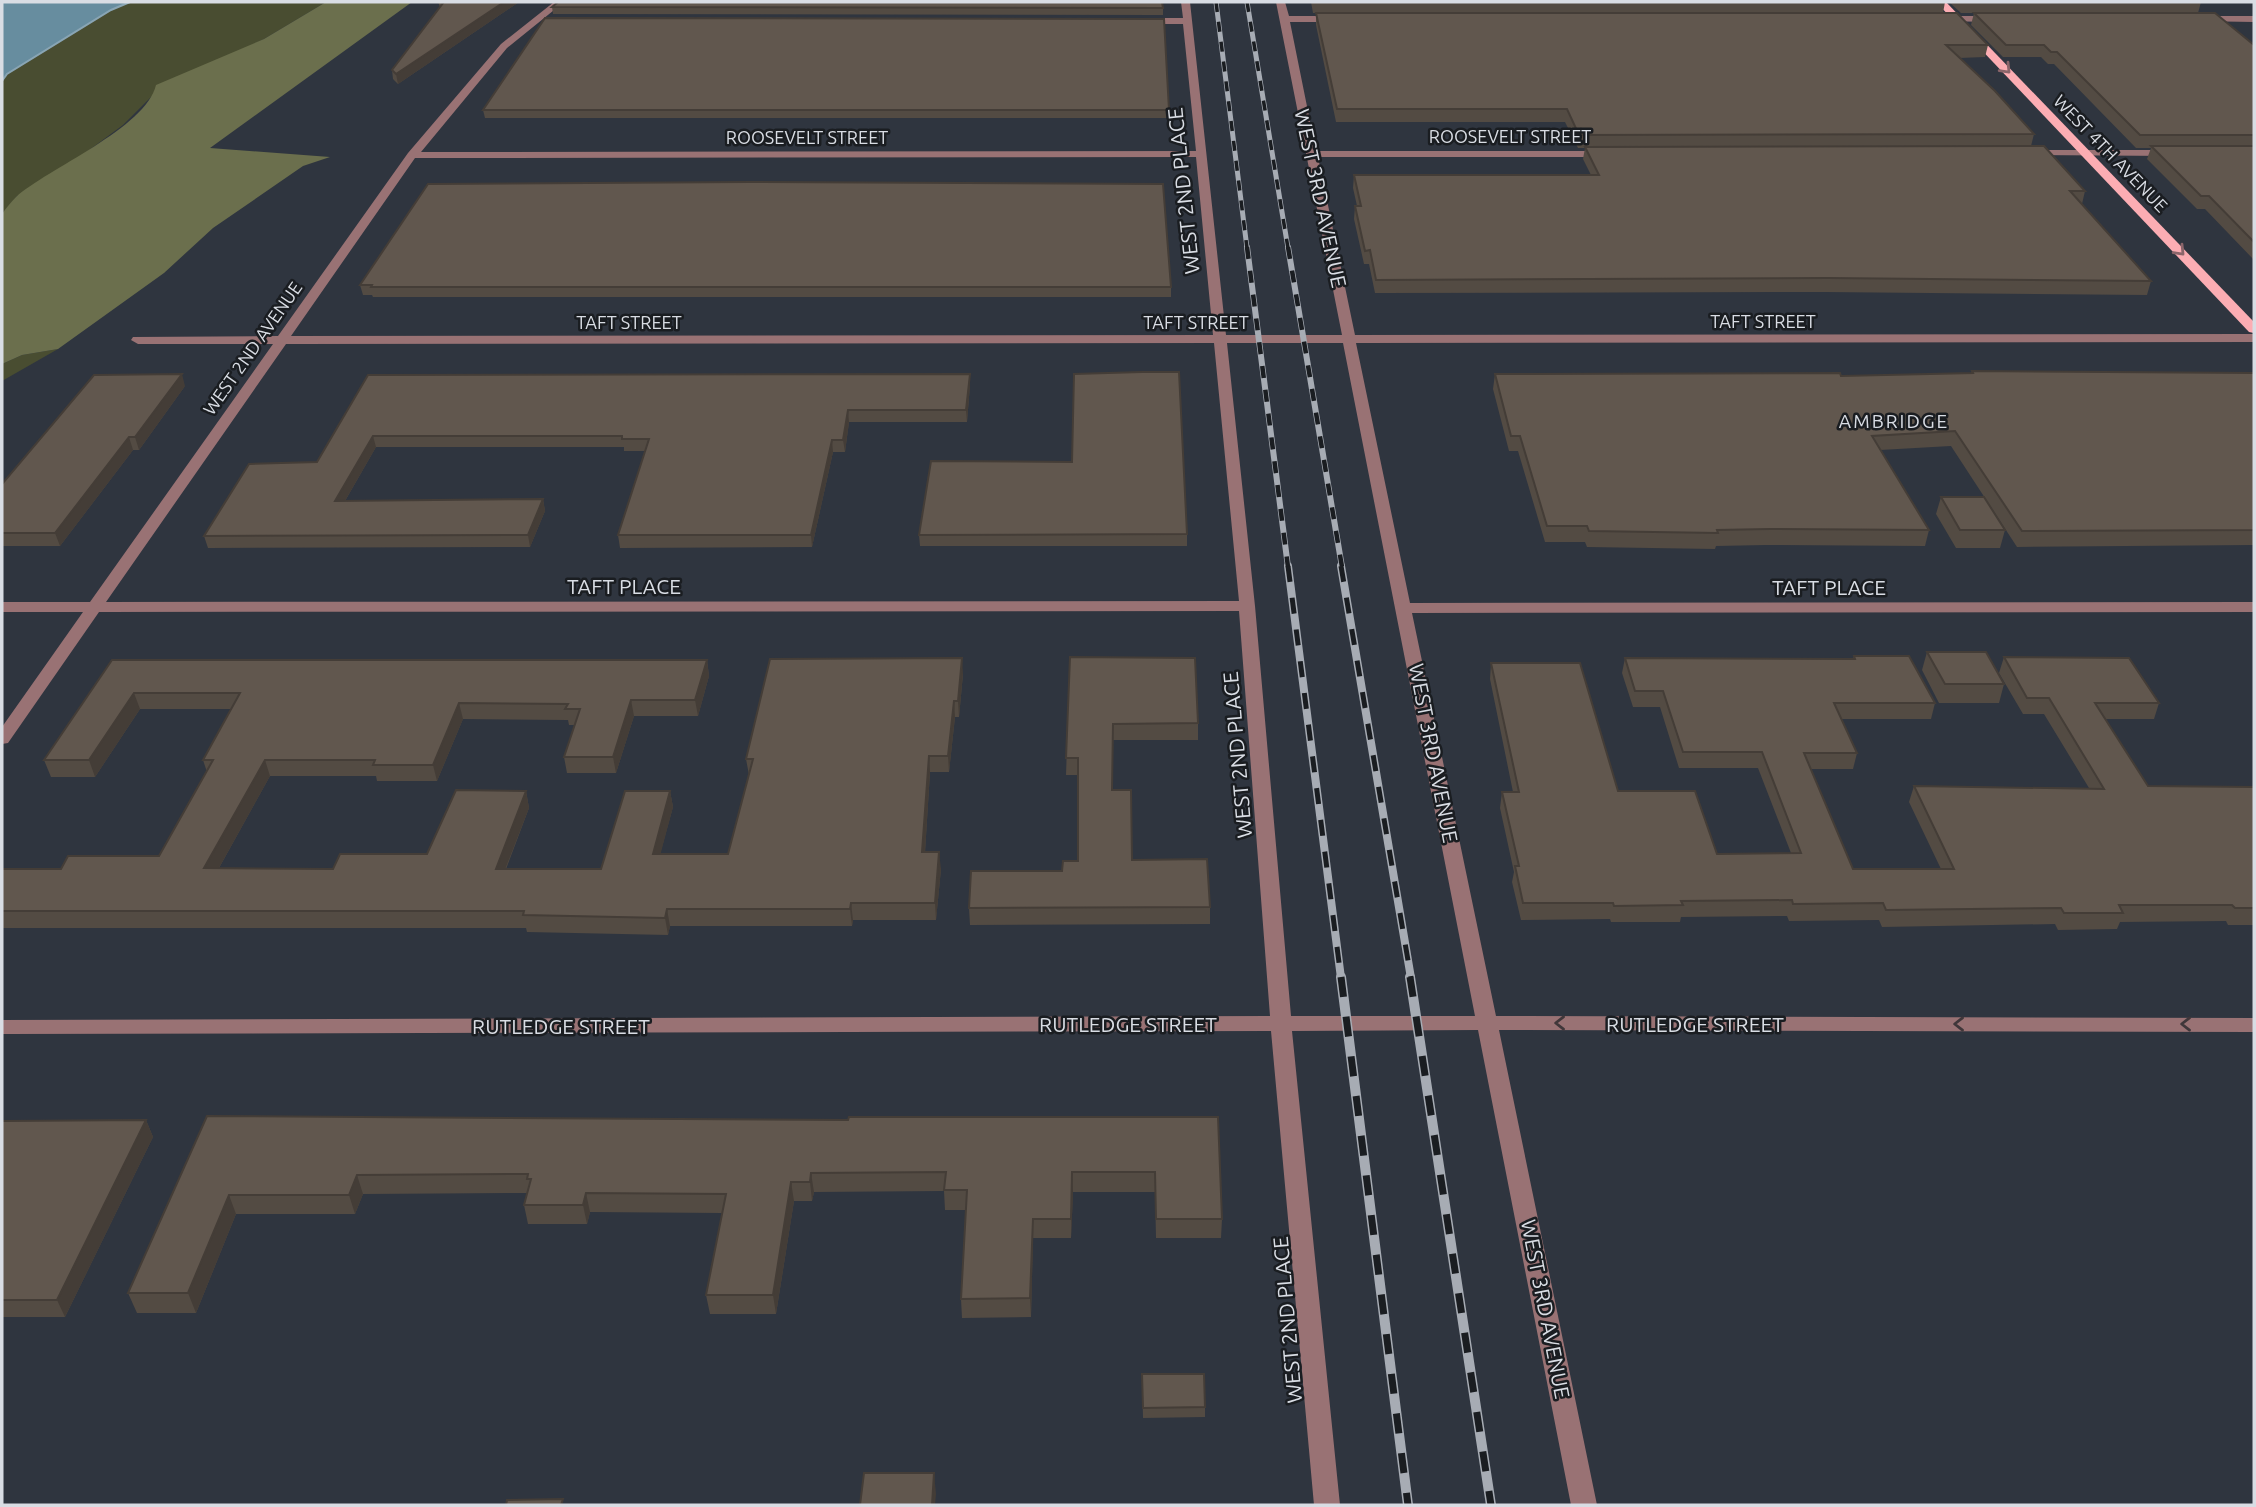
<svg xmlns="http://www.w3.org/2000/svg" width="2256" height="1507" viewBox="0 0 2256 1507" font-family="Ubuntu,sans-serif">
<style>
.green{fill:#494d31}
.forest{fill:#6b6f4d}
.water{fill:#678d9f;stroke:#89a5b4;stroke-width:2}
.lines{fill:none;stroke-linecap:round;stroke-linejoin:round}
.minor{fill:#997274;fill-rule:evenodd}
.major{fill:#fcadb3;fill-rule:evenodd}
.rail-far3-casing{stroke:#a7acb4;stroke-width:5}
.rail-far2-casing{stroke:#a7acb4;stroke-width:6}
.rail-far1-casing{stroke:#a7acb4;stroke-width:8}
.rail-casing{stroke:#a7acb4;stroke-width:10}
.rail-far3{stroke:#1a1d21;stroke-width:3.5;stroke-dasharray:10;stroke-linecap:butt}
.rail-far2{stroke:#1a1d21;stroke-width:4.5;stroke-dasharray:12;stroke-linecap:butt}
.rail-far1{stroke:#1a1d21;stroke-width:5;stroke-dasharray:16;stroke-linecap:butt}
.rail{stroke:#1a1d21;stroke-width:7;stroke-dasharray:20;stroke-linecap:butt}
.wall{fill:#534b43}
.shaded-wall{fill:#443d37}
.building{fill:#61574e;stroke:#443d37;stroke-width:2}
.oneway{stroke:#8b656a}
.oneway2{stroke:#40373a}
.labels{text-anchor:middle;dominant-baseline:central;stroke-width:5;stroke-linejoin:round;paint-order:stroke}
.far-street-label{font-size:18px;fill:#d9dde4;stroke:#1a1d21}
.far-neighbourhood-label{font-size:19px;letter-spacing:2px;fill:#d9dde4;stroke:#1a1d21}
.street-label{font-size:21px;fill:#d9dde4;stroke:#1a1d21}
</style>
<rect width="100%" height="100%" fill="#2f353f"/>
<path class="green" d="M130,2H326L264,39L153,95L123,125L77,159L17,196L2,214V81L7,74L111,10Z
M58,349L2,381V364L22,355Z"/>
<path class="forest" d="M326,2H412L210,148L330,157L303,166L213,228L164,273L58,349L22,355L2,364V214C6,208 11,202 16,197C47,169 146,128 156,85L264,39Z"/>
<path class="water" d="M2,2H130L111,10L7,74L2,81Z"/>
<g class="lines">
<path class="minor" d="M554,2H564L507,48L421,152L1196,151L1183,24H1142L1137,21L1142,18H1183L1181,2H1190L1226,335H1342L1276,2H1285L1289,16H1340L1345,19L1340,22H1290L1316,151H1606L1611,154L1606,157H1318L1355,335L2254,334V342L1356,343L1410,603L2254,602V612L1412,613L1496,1016L2254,1018V1032L1499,1030L1597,1505H1571L1478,1030L1292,1031L1340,1505H1314L1271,1031L2,1034V1020L1270,1016L1239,611L99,612L8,743L2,744V727L83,612H2V602H90L273,344H138L131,340L133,337L278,336L408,153L501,44ZM1196,157L1213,335L291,336L415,158ZM1214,343L1239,601L106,602L286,344ZM1227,343H1343L1475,1016H1291L1255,606Z
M1939,16H1995L2000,19L1995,22L1936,21L1934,19Z
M2198,16H2254V22L2195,21L2193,19Z
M2029,150H2173L2178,153L2173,156L2025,155V151Z"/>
<path class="major" d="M1936,2H1946L2254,322V333L2249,332Z"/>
<defs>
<path id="rail-far3" d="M1216,2L1247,248
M1247,2L1288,248"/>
<path id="rail-far2" d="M1247,247L1288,567
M1288,247L1342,567"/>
<path id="rail-far1" d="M1288,566L1341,978
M1341,566L1411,978"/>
<path id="rail" d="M1341,977L1408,1505
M1410,977L1491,1505"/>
</defs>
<use href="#rail-far3" class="rail-far3-casing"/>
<use href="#rail-far2" class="rail-far2-casing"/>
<use href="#rail-far1" class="rail-far1-casing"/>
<use href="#rail" class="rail-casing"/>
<use href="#rail-far3" class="rail-far3"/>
<use href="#rail-far2" class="rail-far2"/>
<use href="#rail-far1" class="rail-far1"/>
<use href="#rail" class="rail"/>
</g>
<path class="wall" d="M438,2H519L398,84L393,79L392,70L440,7Z
M1311,2H1945L1943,13L1988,45L1985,57L1959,58L2034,134L2031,146L2085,191L2082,204L2151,281L2147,295L1824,292L1375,293L1369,264H1364L1354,219L1355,206H1357L1353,188L1354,175H1591L1583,159L1585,148H1578L1565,122H1336L1316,25V13H1313Z
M1949,2H2201L2198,13L2254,45V260L2205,209H2197L2147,159L2151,148H2136L2054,64H2048L2041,57H2003L1971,25L1974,13H1961Z
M552,7L1163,8V15L553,14Z
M483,110H1169V118H485Z
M360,285L1171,287V297H373L372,295H363Z
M1972,371L2254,373V545L2017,547L1951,446L1880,450L1929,530L1925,546L1766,545L1716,546L1715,549L1587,547L1585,542H1545L1518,451H1509L1493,389L1495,374L1841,376L1971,373Z
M368,375L970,385L967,422H849L845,452H833L812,547L620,548L618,535L645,451H624V447H376L345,501L543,499L545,511L530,547L208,548L204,536L317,462Z
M185,386L139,450H133L60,546H2V484Z
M1941,497L2005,530L2000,548H1956L1936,514Z
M1187,534V546H920L919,535Z
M1927,652L2004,684L1999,703H1939L1922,670Z
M1854,656L1935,703L1931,719H1841L1857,753L1853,769H1811L1853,869H1941L1909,802L1914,786L2089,788L2044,714H2023L1999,673L2004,657L2159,703L2154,719H2105L2148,786L2254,787V925H2228L2226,921L2120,922L2117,929L2058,930L2055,924L1882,927L1879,920L1789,921L1787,916L1681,917L1680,922H1611L1610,919L1521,920L1512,882L1514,872L1500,808L1502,792H1513L1490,679L1491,663L1618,791L1717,854L1791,853L1758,768H1679L1660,707H1633L1622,673L1625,658L1853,659Z
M1070,657L1198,723V740H1113L1112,790L1132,860L1210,907V924L970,925L969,908L1062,871L1078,861V775H1066Z
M112,660H707L709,676L698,716H634L616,773H567L564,757L575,725H569L568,720L463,719L437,781H377L376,776H270L219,868L333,869L427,854L526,791L529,808L506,869H601L670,791L673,807L660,854H728L749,775L746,759L963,674L959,717H955L949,772H930L925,852L941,869L936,920H853L852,926H670L668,935L527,932L526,928H2V869H61L159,856L207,772L203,760L231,709H140L95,777H51L44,760Z
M207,1116L848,1120L1218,1117L1222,1219L1221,1238H1156L1155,1192H1073L1071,1238H1033L1031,1317L962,1318L961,1299L966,1210H945L944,1191L814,1192L812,1201H794L776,1314H710L706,1295L722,1213L590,1212L587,1224H528L524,1205L527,1193L363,1194L355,1214H236L196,1313H137L128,1293Z
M146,1120L153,1137L65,1317H2V1121Z
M1142,1374L1205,1407V1417L1143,1418Z"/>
<path class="shaded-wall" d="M504,2H519L398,84L396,74Z
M182,374L185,386L139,450L135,437Z
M970,374V385L967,422L966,410Z
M848,410L849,422L845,452L843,440Z
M373,436L376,447L338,513L335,501Z
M129,437L133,450L60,546L55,533Z
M832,440L833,452L812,547L811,535Z
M543,499L545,511L530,547L528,535Z
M962,658L963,674L959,717L958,701Z
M707,660L709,676L698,716L695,700Z
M134,693L140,709L95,777L89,760Z
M631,700L634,716L616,773L613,757Z
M954,701L955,717L949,772L948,756Z
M459,703L463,719L437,781L433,765Z
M929,756L930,772L924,869L922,852Z
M265,760L270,776L210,884L204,868Z
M526,791L529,808L499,885L496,869Z
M670,791L673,807L656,871L653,854Z
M939,852L941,869L936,920L935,903Z
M851,903L853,920L852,926L850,909Z
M667,909L670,926L668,935L665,918Z
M146,1120L153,1137L65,1317L57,1300Z
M1072,1172L1073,1192L1071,1238V1219Z
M811,1173L814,1192L812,1201L810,1182Z
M357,1175L363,1194L355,1214L349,1195Z
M791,1182L794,1201L776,1314L773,1295Z
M586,1193L590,1212L587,1224L583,1205Z
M229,1195L236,1214L196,1313L188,1293Z
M1033,1219V1238L1031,1317L1030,1298Z
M934,1473L936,1494L935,1505H932Z"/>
<path class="building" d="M442,2H504L396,74L392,70L443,3Z
M558,2H1162L1163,8L552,7Z
M1316,13H1957L1988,45H1946L1995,91L2034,134L1579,135L1567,109H1337Z
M1974,13H2215L2254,45V135H2140L2057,52H2051L2044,45H2006Z
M545,18L1164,19L1169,110H483Z
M2044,146L2085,191H2070L2151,281L1827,278L1376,280L1370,250L1365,251L1355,206H1361L1354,175H1599L1585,147Z
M2151,146H2254V242L2209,196H2201Z
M747,182L1163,184L1171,287H371L372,285H360L428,184Z
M1972,371L2254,373V530L2022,531L1955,431L1872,436L1929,530L1770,529L1717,530L1718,533L1589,531L1587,526H1547L1520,436H1511L1495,374L1840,373L1841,376L1973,373Z
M1142,372H1179L1187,534L919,535L931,461L1072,462L1074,374Z
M182,374L135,437H129L55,533H2V484L94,375Z
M970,374L966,410H848L843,440H832L811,535H618L649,439H622V436H373L335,501L543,499L528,535L204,536L249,464L317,462L368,375Z
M1941,497H1984L2005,530H1960Z
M1927,652H1986L2004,684H1945Z
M1854,656H1909L1935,703H1834L1857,753H1804L1853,869H1954L1914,786L2104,789L2049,698H2027L2004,657L2129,658L2159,703H2095L2148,786L2254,787V908H2235L2232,905H2119L2123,913H2064L2061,908L1886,910L1883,903L1793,904L1792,900L1681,901L1683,905L1614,906L1613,903H1523L1515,866H1519L1502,792H1519L1491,663H1580L1618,791H1695L1717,854L1801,853L1762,752H1683L1663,691H1635L1625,658L1855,659Z
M1070,657L1195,658L1198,723L1113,724L1112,790H1131L1132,860L1207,859L1210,907L969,908L971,871H1062L1063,861H1078V758H1066Z
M962,658L958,701H954L948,756H929L922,852H939L935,903H851L850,909H667L665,918L523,915L524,911H2V869H61L68,856H159L213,760H203L240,693H134L89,760H44L112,660H707L695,700H631L613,757H564L580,709H565L568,704L459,703L433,765H373L375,760H265L204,868L333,869L340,854H427L456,790L526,791L496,869H601L625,791H670L653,854H728L753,759H746L770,659Z
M207,1116L848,1120L849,1117H1218L1222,1219H1156L1155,1172H1072L1071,1219H1033L1030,1298L961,1299L967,1190H944L946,1172L811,1173L810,1182H791L773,1295H706L726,1194L586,1193L583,1205H524L531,1179H527L528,1174L357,1175L349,1195H229L188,1293H128Z
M146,1120L57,1300H2V1121Z
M1142,1374H1204L1205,1407L1143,1408Z
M864,1473H934L932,1505H860Z
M563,1499L561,1505H506L507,1500Z"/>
<defs><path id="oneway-chevron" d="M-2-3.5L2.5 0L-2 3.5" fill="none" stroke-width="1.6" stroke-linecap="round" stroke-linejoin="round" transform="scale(1.75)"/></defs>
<g class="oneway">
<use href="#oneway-chevron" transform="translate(2006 69) rotate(46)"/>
<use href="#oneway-chevron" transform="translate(2180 251) rotate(46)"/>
</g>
<g class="oneway2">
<use href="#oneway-chevron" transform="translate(1560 1023) rotate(-180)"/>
<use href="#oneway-chevron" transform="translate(1959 1024) rotate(-180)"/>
<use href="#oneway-chevron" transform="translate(2186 1024) rotate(-180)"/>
</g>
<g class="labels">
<g class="far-street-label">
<text x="1510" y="136">ROOSEVELT STREET</text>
<text x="807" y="137">ROOSEVELT STREET</text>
<text transform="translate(2111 153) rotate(46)">WEST 4TH AVENUE</text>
<text x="1763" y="321">TAFT STREET</text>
<text x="629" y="322">TAFT STREET</text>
<text x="1196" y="322">TAFT STREET</text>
<text transform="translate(252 348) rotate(-55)">WEST 2ND AVENUE</text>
</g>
<g class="far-neighbourhood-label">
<text x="1894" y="421">AMBRIDGE</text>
</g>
<g class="street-label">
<text transform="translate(1183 191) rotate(-96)">WEST 2ND PLACE</text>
<text transform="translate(1321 198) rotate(78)">WEST 3RD AVENUE</text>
<text x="624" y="586">TAFT PLACE</text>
<text x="1829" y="587">TAFT PLACE</text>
<text transform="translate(1434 753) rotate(79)">WEST 3RD AVENUE</text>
<text transform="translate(1237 755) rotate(-95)">WEST 2ND PLACE</text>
<text x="1128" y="1024">RUTLEDGE STREET</text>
<text x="1695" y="1024">RUTLEDGE STREET</text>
<text x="561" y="1026">RUTLEDGE STREET</text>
<text transform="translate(1546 1309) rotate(79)">WEST 3RD AVENUE</text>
<text transform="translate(1287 1320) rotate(-95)">WEST 2ND PLACE</text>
</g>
</g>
<rect width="2256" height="1507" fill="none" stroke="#d9dde4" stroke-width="7"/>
</svg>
